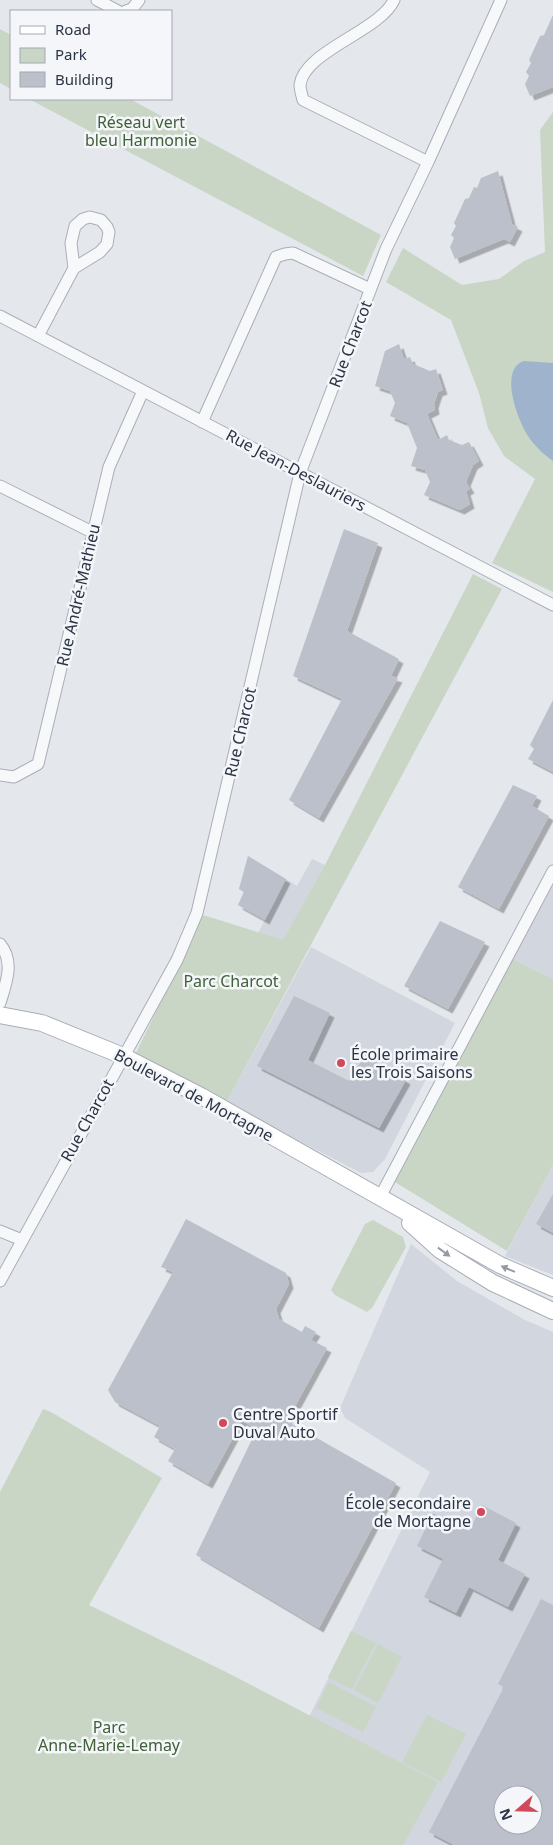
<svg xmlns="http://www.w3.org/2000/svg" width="553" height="1845" viewBox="0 0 553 1845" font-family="'Noto Sans',sans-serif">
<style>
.built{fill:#d2d6de;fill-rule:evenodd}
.green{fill:#c9d6c5}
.water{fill:#9fb4cc}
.building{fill:#bbc0ca;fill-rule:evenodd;filter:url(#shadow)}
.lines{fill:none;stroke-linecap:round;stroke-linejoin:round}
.street-casing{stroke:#a9aeb7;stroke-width:13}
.secondary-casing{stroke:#a9aeb7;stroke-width:18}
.street{stroke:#f7f8fa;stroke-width:11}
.secondary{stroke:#fff;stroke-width:16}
.oneway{fill:#959aa2}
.poi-dot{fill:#d1495b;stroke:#f4f6f9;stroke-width:2}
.labels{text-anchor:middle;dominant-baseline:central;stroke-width:5;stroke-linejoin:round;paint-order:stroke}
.park-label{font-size:16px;fill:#3f6138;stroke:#f4f6f9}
.street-label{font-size:16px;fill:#2b3445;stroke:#f4f6f9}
.poi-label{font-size:16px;fill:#2b3445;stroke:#f4f6f9;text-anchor:start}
</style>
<defs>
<filter id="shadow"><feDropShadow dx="4.5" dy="4.5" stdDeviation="0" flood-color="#0004"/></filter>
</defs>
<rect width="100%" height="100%" fill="#e4e7ec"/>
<path class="built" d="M248,856L297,886L312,859L325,865L283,941L258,933L265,920L238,905L244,892L239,889Z
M553,871V979L508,957Z
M311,947L455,1023L385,1159L373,1172L361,1173L226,1103Z
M553,1165V1275L505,1256Z
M411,1244L457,1281L525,1320L553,1332V1845H0L310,1715L430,1472L345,1418L340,1408ZM503,1795H533V1825H503Z"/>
<path class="green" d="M0,29L11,35V89L0,83Z
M29,99H130L381,235L363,276Z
M553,112V592L492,563L535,479L504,456L488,428L479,393L451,320L386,282L403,248L462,285L499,279L524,261L545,252L540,130Z
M473,574L502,589L226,1103L135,1055L203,915L283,940L325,865Z
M508,957L553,979V1165L507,1251L390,1179Z
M373,1220L403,1237L406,1247L372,1308L367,1312L335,1295L331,1290L365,1224Z
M43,1409L51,1412L162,1478L89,1605L226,1672L438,1782L403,1845H0V1492Z
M351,1631L376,1643L352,1689L328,1677Z
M378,1644L402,1657L378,1703L354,1690Z
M329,1682L376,1707L363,1732L316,1708Z
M427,1715L466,1734L441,1782L402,1762Z"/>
<path class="water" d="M524,361L553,363V461C543,454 535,446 528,436C518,421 498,369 524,361Z"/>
<path class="building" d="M553,15V87L530,96L525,84L529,76L526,72L531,63L529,60L540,36L544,35Z
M498,171L512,224L518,227L510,242L504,239L455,259L450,247L454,238L451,235L456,226L454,223L465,199L469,198L474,187L477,188L481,178Z
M399,344L404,359L410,357L413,364L430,371L436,369L443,390L438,392L434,404L435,410L427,414L438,440L447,435L449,440L462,445L469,442L479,461L473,465L466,482L470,489L466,491L470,504L460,510L424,495L430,482L425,470L411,466L417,448L407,423L390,416L395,403L390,391L375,386L385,351Z
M344,529L378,543L347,631L399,659L391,676L398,678L319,818L289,800L342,699L293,676Z
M553,700V772L528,759L534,749L530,745Z
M513,785L537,796L532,806L549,816L499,909L458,887Z
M248,856L286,879L265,920L238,905L244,892L239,889Z
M440,921L485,942L448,1009L404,986Z
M294,996L330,1013L308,1060L349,1081L365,1055L406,1080L379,1128L257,1066Z
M553,1194V1233L536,1224Z
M186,1219L286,1273L289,1284L276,1309L279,1319L302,1332L305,1326L316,1332L311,1340L327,1348L287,1421L396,1483L319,1628L196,1555L257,1429L242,1421L208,1484L168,1461L175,1449L154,1437L160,1426L115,1402L108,1390L173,1272L161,1267Z
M482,1505L516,1523L498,1560L525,1574L508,1607L469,1587L456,1613L424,1597L443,1559L417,1546L433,1513L469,1531Z
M541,1599L553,1605V1845H454L429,1832L504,1687L498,1684ZM503,1795H533V1825H503Z"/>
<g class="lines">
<defs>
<path id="street" d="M97,0L118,11
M394,0C380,31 304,51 300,85C300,89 302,96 303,100L428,162
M126,11L132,9L139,0
M0,316L553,605
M38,336L74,268L100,252L107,244L109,232L107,227L101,220L90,217L83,219L75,226L71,243L74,268
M202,422L276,257L285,254L293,253L370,289
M0,486L92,532
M0,775L14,777L38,764L109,467L143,391
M0,944C15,962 6,983 0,1003
M380,1197L553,871
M0,1231L22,1240
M0,1281L177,960L197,913L300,473L386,249L428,162L501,0"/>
<path id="secondary" d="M0,1015L42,1023L123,1056L201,1096L500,1265L553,1288
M410,1223L440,1250L493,1283L553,1311"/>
</defs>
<use href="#street" class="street-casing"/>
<use href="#secondary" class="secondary-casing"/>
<use href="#street" class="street"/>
<use href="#secondary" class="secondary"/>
</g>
<defs><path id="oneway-solid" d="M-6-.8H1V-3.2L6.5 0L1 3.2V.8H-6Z" transform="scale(1.25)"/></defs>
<g class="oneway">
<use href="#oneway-solid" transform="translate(444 1252) rotate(36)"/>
<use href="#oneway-solid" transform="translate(508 1269) rotate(-157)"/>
</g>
<g class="poi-dot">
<circle cx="341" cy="1063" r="5"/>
<circle cx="223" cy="1423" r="5"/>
<circle cx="481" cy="1512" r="5"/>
</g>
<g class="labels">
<g class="park-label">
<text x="141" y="122">Réseau vert<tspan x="141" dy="18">bleu Harmonie</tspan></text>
<text x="231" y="981">Parc Charcot</text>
<text x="109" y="1727">Parc<tspan x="109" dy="18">Anne-Marie-Lemay</tspan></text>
</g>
<g class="street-label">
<text transform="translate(350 344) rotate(-69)">Rue Charcot</text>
<text transform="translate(296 470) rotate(28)">Rue Jean-Deslauriers</text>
<text transform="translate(78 595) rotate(-77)">Rue André-Mathieu</text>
<text transform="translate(240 732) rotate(-77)">Rue Charcot</text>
<text transform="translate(194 1095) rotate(28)">Boulevard de Mortagne</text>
<text transform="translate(87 1120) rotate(-61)">Rue Charcot</text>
</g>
<g class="poi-label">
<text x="351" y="1054">École primaire<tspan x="351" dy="18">les Trois Saisons</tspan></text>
<text x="233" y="1414">Centre Sportif<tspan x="233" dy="18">Duval Auto</tspan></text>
<text x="471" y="1503" text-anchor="end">École secondaire<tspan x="471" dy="18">de Mortagne</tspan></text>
</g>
</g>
<rect x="10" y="10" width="162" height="90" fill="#f4f6f9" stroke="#a4a8b1"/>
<rect x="20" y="26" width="25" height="8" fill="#ffffff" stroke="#a4a8b1"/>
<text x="55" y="35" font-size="15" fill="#2b3445">Road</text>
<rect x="20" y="48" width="25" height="15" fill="#c9d6c5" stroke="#a4a8b1"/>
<text x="55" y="60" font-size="15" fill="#2b3445">Park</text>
<rect x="20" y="72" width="25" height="15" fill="#bbc0ca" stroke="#a4a8b1"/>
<text x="55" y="85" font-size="15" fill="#2b3445">Building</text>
<g transform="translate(518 1810) rotate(250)"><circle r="24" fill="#f4f6f9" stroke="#a4a8b1"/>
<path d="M0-4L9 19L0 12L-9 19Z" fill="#d1495b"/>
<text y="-8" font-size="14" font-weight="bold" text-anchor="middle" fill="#2b3445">N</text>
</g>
</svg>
